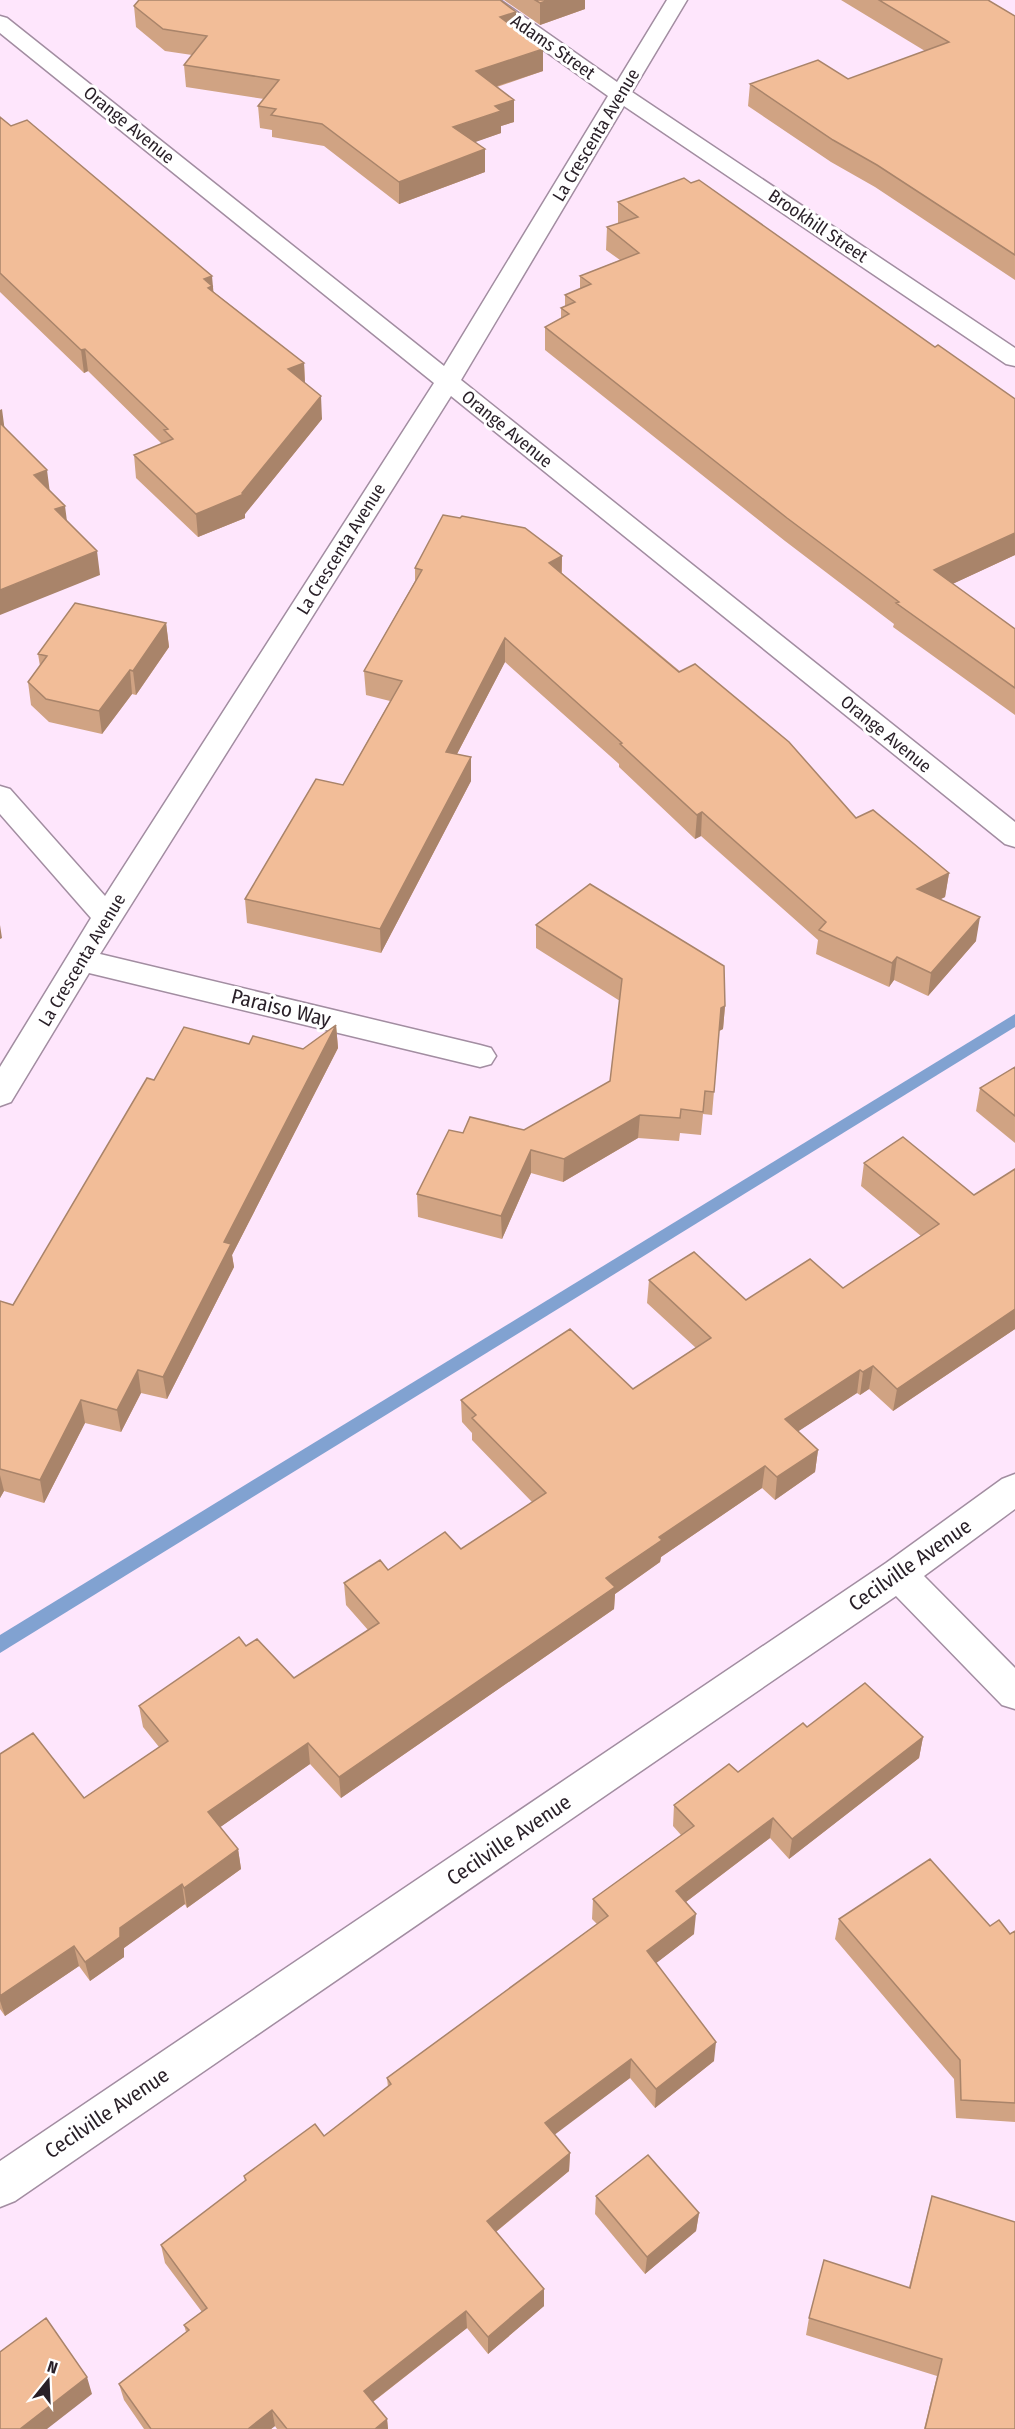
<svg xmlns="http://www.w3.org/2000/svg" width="1015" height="2429" viewBox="0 0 1015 2429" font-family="'Fira Sans Condensed',sans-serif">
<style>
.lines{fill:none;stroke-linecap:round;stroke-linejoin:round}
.stream{fill:#81a2d1;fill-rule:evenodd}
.minor-casing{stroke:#a28da1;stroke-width:3}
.minor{fill:#fff;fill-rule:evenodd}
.wall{fill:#d0a383}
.shaded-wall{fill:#a9846a}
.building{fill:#f2bd98;stroke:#a9846a;stroke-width:1.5}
.labels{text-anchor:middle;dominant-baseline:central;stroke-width:6;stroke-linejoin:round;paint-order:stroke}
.far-street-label{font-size:18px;fill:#281f27;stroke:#fff}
.street-label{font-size:21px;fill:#281f27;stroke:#fff}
</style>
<rect width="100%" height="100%" fill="#fee6fc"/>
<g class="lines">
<path class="stream" d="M1015,1014V1027L0,1653V1635Z"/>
<defs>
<path id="minor" d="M476,0H500L617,82L667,0H687L632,92L1015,348V366L1006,364L624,106L461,380L1015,822V847L1005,844L451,396L100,954L480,1045L491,1048L496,1056L491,1064L480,1067L89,973L11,1102L0,1106V1067L91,918L0,814V786L10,789L105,896L434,383L0,33V16L7,18L444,366L608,96L479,4Z
M1015,1474V1509L924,1576L1015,1668V1709L1002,1705L896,1596L15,2201L0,2207V2161L886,1563L1002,1479Z"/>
</defs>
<use href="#minor" class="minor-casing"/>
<use href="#minor" class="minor"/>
</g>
<path class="wall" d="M504,0H585V9L540,25Z
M841,0H988L1015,16V280L875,187L831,162L748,106L750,84L848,79L925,51Z
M134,6L516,12V30L543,71L497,87L514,122L501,126V133L474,142L485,172L399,204L324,146L272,137V130L260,128L258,106L264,99L186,87L184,65L192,55L165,51L136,27Z
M0,117L214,292L304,363L305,383L322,419L245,514V518L198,537L136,478L134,455L162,444L88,371L84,373L0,292Z
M684,178L1015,555L952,584L1015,629V715L893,627L894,624L785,541L545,350V327L561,318V308L565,306V295L580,289V276L620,260L606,250L607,227L618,224V202Z
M562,556V573L856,818L949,873L945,897L940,899L976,941L928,996L894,980L889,987L816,954L818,940L701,836L695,839L619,767V764L505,662L457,754L471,757V781L381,953L247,923L245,899L343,785L390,701L366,695L364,671L415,581V568Z
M166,623L169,647L136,695L132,694L102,734L49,722L31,705L28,682L40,666L38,654Z
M536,925L725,1006L723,1029L719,1031L712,1115L703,1114L701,1135L680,1133L679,1141L638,1138L563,1182L531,1173L502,1239L418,1217L417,1194L463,1133L524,1130L610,1081L620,1001L536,948Z
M336,1025L338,1048L232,1255L234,1267L167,1399L141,1393L121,1432L85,1423L44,1503L4,1491L0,1498V1301L13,1305L154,1080L249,1044L303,1049Z
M1015,1067V1143L976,1111L980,1088Z
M864,1163L974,1195L1015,1169V1329L893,1411L869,1389L860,1395L857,1393L798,1431L818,1450L815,1472L775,1500L762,1488L661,1557L660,1562L615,1594L614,1609L341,1798L310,1764L220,1827L238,1849L241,1869L187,1908L185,1904L124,1948V1957L90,1981L79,1966L5,2016L0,2009V1754L84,1798L159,1747L143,1727L139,1706L246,1646L294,1678L368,1630L346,1605L344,1583L461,1549L532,1502L472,1440V1433L462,1422L461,1400L633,1389L696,1348L647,1303L649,1280L746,1300L843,1288L921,1236L861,1186Z
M807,1727L923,1737L919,1758L789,1859L770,1838L686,1902L694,1934L656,1963L714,2061L655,2108L630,2078L554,2134L570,2153L569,2171L496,2232L544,2306L488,2354L467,2328L373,2402L387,2419L388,2429H277L275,2426L271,2429H144L124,2400L119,2384L186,2332L184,2325L202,2312L165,2263L161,2245L245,2181L244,2176L324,2136L388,2087L387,2078L597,1924L592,1919L593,1899L681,1835L673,1826L674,1805L738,1772Z
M839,1919L990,1926L1010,1934L1015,1931V2122L956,2118L954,2079L835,1939Z
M596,2196L699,2213L696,2231L645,2274L595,2214Z
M932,2196L1015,2429H924L937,2376L806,2335L809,2318L909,2287Z"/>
<path class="shaded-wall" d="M549,0H585V9L540,25V3Z
M516,12V33L500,17Z
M543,49V71L476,93V71Z
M514,100V122L501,126V133L453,150V127L495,106Z
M485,149V172L399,204V182Z
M212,276L214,298L204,279Z
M85,349L88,371L84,373L81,350Z
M304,363L305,385L288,369Z
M321,396L322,419L245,514V518L198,537L196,514L242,493Z
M2,409L5,432L0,434V410Z
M47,470L50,493L34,475Z
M65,506L68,529L55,509Z
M1015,533V555L931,594L934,570Z
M97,551L100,575L0,615V590Z
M562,556L561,580L549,563Z
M166,623L169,647L136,695L133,671Z
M505,638V662L446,775V752Z
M130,670L132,694L102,734L99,711Z
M471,757V781L381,953L380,929Z
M702,812L701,836L695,839L697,815Z
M949,873L945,897L914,913L917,889Z
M980,917L976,941L928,996L931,973Z
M0,925L2,938L0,939Z
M897,957L894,980L889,987L892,963Z
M725,1006L723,1029L719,1031L712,1115L721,1008Z
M336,1025L338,1048L232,1255L234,1267L167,1399L163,1377L224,1242Z
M640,1115L638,1138L563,1182L564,1159Z
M531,1150V1173L502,1239L501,1216Z
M1015,1309V1329L893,1411L897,1389Z
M873,1366L869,1389L860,1395L863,1372Z
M138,1370L141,1393L121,1432L117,1410Z
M860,1370L857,1393L782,1442L785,1419Z
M81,1400L85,1423L44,1503L40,1480Z
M818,1450L815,1472L775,1500L777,1477Z
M765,1466L762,1488L661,1557L660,1562L615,1594L614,1609L341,1798L339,1777L606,1578L659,1537Z
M0,1475L4,1491L0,1498Z
M923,1737L919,1758L789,1859L792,1839Z
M308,1743L310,1764L212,1833L208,1812Z
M773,1818L770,1838L674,1911L676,1891Z
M238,1849L241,1869L187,1908L184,1888Z
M182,1884L185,1904L124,1948V1957L90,1981L85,1962L120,1928Z
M696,1914L694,1934L646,1971L647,1951Z
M74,1946L79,1966L5,2016L0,2001V1996Z
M716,2042L714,2061L655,2108L656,2089Z
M631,2059L630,2078L545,2142V2123Z
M570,2153L569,2171L487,2239V2221Z
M699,2213L696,2231L645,2274L647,2257Z
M544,2289V2306L488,2354V2337Z
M466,2311L467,2328L366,2407L364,2391Z
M87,2377L92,2394L47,2429H20Z
M272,2410L275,2426L271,2429H248Z
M387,2419L388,2429H375Z"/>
<path class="building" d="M139,0H500L516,12L500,17L543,49L476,71L514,100L495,106L501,111L453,127L485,149L399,182L322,124L271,115L276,109L258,106L279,80L184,65L207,36L163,29L134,6Z
M535,0H549L540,3Z
M879,0H988L1015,16V255L877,165L833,140L750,84L818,60L848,79L949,42Z
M0,117L11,126L27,120L212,276L204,279L212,286L208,288L304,363L288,369L321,396L242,493L244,494L196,514L134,455L173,439L164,430L168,429L85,349L81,350L0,273Z
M684,178L691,183L699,180L935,347L938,345L1015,399V533L934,570L1015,629V688L896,603L899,602L787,518L545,327L569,314L561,308L575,302L565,295L591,284L580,276L639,253L607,227L638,217L618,202Z
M0,423L47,470L34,475L65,506L55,509L97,551L0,590Z
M443,515L460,518L462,516L525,528L562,556L549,563L679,672L695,664L789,742L856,818L873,810L949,873L917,889L980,917L931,973L897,957L892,963L819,930L826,922L702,812L697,815L620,744L622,743L505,638L446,752L471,757L380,929L245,899L316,779L343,785L402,681L364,671L422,570L415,568Z
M75,603L166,623L133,671L130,670L99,711L46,699L28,682L47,656L38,654Z
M590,884L724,966L725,1006L721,1008L714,1092L705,1091L703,1112L681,1109L680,1118L640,1115L564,1159L531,1150L501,1216L417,1194L449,1130L463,1133L470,1117L524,1130L610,1081L622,979L536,925Z
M336,1025L224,1242L231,1244L163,1377L138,1370L117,1410L81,1400L40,1480L0,1469V1301L13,1305L147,1078L154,1080L184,1027L249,1044L253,1036L303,1049Z
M1015,1067V1116L980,1088Z
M903,1137L974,1195L1015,1169V1309L897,1389L873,1366L863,1372L860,1370L785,1419L818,1450L777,1477L765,1466L659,1537L662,1540L606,1578L615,1587L339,1777L308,1743L208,1812L238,1849L184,1888L182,1884L120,1928V1937L85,1962L74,1946L0,1996V1754L33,1733L84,1798L168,1741L139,1706L239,1637L246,1646L257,1639L294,1678L379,1623L344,1583L380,1560L388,1570L445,1532L461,1549L546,1493L472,1418L476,1415L461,1400L570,1329L633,1389L711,1338L649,1280L694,1252L746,1300L810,1259L843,1288L939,1224L864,1163Z
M865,1683L923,1737L792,1839L773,1818L676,1891L696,1914L647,1951L716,2042L656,2089L631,2059L545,2123L570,2153L487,2221L544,2289L488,2337L466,2311L364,2391L387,2419L375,2429H287L272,2410L248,2429H151L119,2384L189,2330L184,2325L207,2308L161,2245L246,2180L244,2176L315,2124L324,2136L391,2084L387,2078L608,1916L593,1899L694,1826L674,1805L729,1764L738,1772L803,1723L807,1727Z
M930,1859L990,1926L999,1920L1010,1934L1015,1931V2103L961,2100L960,2060L839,1919Z
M648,2155L699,2213L647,2257L596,2196Z
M932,2196L1015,2222V2429H925L942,2359L809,2318L824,2260L910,2288Z
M46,2318L87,2377L20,2429H0V2352Z"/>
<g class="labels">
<g class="far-street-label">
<text transform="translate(553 47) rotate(35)">Adams Street</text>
<text transform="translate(129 125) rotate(39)">Orange Avenue</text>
<text transform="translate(596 135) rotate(-59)">La Crescenta Avenue</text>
<text transform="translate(818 226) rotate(34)">Brookhill Street</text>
<text transform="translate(507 429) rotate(39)">Orange Avenue</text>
<text transform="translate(341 549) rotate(-58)">La Crescenta Avenue</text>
<text transform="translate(886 734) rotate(39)">Orange Avenue</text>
<text transform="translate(82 960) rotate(-59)">La Crescenta Avenue</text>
</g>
<g class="street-label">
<text transform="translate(281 1008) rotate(14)">Paraiso Way</text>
<text transform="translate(910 1565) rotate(-35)">Cecilville Avenue</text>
<text transform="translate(509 1840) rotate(-34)">Cecilville Avenue</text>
<text transform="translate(107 2113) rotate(-34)">Cecilville Avenue</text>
</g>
</g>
<g transform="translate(48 2381) rotate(18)" stroke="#ffffff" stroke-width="4.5" paint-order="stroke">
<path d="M0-4.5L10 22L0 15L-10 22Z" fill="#281f27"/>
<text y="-9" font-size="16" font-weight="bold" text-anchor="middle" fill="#281f27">N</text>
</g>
</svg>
